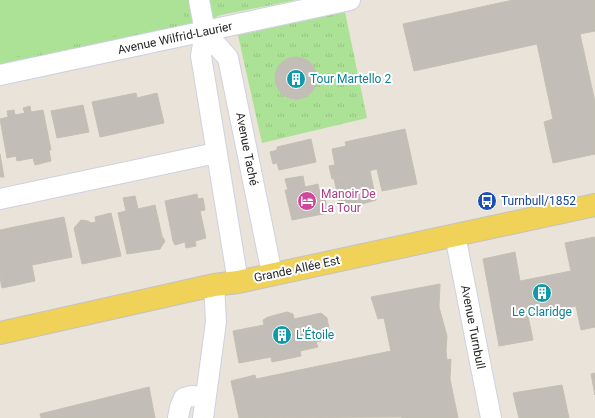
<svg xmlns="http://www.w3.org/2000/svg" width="595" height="418" viewBox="0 0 595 418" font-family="Roboto,sans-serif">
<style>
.grass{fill:url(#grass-tufts)}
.garden{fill:#ace295}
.building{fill:#c2bdb6;stroke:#c5bfb3}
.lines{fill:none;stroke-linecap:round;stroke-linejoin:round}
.minor-casing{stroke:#ced1e1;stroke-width:22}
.major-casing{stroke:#c3c3c3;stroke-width:24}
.minor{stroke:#fff;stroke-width:20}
.major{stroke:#f0d259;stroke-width:22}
.labels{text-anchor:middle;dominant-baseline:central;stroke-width:4;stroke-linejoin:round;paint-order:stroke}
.street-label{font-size:12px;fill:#282828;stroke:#fff}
.culture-label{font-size:12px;fill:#0d838f;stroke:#fff;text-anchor:start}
.hotel-label{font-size:12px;fill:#b23c85;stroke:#fff;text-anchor:start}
.transit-label{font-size:12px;fill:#164399;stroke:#fff;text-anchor:start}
</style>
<defs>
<pattern id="grass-tufts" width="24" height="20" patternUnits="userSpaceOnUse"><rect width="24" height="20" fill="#ace295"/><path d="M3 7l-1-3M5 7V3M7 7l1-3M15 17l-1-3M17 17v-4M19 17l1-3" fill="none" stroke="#94c280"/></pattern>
</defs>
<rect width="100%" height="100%" fill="#eae3d9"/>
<path class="grass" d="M0,0H296L221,15L189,28L0,66Z
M345,12L367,118L262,143L238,35Z"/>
<path class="garden" d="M0,0H180L185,21L0,60Z"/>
<path class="building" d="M513,0H595V31L580,34L595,102V154L553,163L544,122L553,119L537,44L414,71L403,24Z
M275 78a21 21 0 1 1 42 0a21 21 0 1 1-42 0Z
M136,93L137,98L157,93L164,123L100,137L92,102Z
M83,105L89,132L57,138L51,111Z
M30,106L31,112L43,110L51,150H49L51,161L35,165L33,158L17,161L16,156L7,158L0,119L8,117L7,111L14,110L15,115L25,113L23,108Z
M405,129L417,184L382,191L377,169L332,179L329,166L335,165L332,149L346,146L345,142Z
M311,139L316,162L279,170L277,163L273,164L270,152L277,150V147Z
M0,154L4,177H0Z
M370,171L376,200L341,210L334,179Z
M303,176L305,187L318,184L319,190L323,189L328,213L292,220L285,190H288L285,179Z
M197,194L198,199L203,198L205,210L200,211L206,238L195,241L196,246L186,248L185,242L175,245L173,241L165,201Z
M135,196L138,209L155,205L162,236L165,241L160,249L127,254L118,213L126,211L123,198Z
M111,213L121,256L82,264L74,228L81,220L88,221L91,223L96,222L95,217Z
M64,217L72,257L32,265L24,225Z
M24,225L35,281L2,288L0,278V230Z
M595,237V327L581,330L576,306L528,316L533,340L499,346L483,259L515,252L520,281L571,271L565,243Z
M440,284L439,307L447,336L446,351L447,360L451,359L450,379L458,418H402V417L239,418L231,381L255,375L256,379L391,351L384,318L378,319L371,297Z
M287,312L293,314L294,319L321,313L327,318L331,339L316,342L318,347L300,351L301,356L272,362L271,357L239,363L233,331L264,325L263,320L268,317Z
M595,373V395L591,374Z
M562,385L569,418H519L513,393Z
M149,387L155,418H41L40,414Z"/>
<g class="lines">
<defs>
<path id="minor" d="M199,0L205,32L201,56L238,282
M205,32L228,58L272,274
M0,75L350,0
M0,199L216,153
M455,235L491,418
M178,418L180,407L184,398L191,396L205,397
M203,418L216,322L214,285"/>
<path id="major" d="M0,333L214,285L238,282L595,205"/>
</defs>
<use href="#minor" class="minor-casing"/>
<use href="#major" class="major-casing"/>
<use href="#minor" class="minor"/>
<use href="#major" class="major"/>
</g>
<defs>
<symbol id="building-disc" viewBox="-11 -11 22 22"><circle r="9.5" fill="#0f9aa8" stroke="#fff"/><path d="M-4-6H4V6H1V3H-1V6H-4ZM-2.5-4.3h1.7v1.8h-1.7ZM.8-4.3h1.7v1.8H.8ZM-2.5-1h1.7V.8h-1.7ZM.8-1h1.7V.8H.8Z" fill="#fff"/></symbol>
<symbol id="hotel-disc" viewBox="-11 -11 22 22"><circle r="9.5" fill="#d1479c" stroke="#fff"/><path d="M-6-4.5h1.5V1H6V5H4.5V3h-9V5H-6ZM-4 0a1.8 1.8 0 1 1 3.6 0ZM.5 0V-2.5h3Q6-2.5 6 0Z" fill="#fff"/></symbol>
<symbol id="bus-disc" viewBox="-11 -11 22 22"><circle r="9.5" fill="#1a4fb4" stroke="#fff"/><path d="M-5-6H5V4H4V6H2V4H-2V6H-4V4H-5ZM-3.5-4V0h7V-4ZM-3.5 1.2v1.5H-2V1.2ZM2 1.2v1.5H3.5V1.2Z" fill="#fff"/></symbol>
</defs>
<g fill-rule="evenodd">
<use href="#building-disc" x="285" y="68" width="22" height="22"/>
<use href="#hotel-disc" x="296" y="190" width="22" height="22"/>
<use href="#bus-disc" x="476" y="190" width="22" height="22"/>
<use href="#building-disc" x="531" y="282" width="22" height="22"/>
<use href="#building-disc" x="271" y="324" width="22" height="22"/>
</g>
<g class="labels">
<g class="street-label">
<text transform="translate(175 38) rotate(-12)">Avenue Wilfrid-Laurier</text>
<text transform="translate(247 149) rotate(79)">Avenue Taché</text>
<text transform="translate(297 269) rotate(-12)">Grande Allée Est</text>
<text transform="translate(473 327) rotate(79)">Avenue Turnbull</text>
</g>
<g class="culture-label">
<text x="310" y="79">Tour Martello 2</text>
<text x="542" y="312" text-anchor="middle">Le Claridge</text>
<text x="296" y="335">L'Étoile</text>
</g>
<g class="hotel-label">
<text x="321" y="194">Manoir De<tspan x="321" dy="14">La Tour</tspan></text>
</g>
<g class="transit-label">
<text x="501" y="201">Turnbull/1852</text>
</g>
</g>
</svg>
